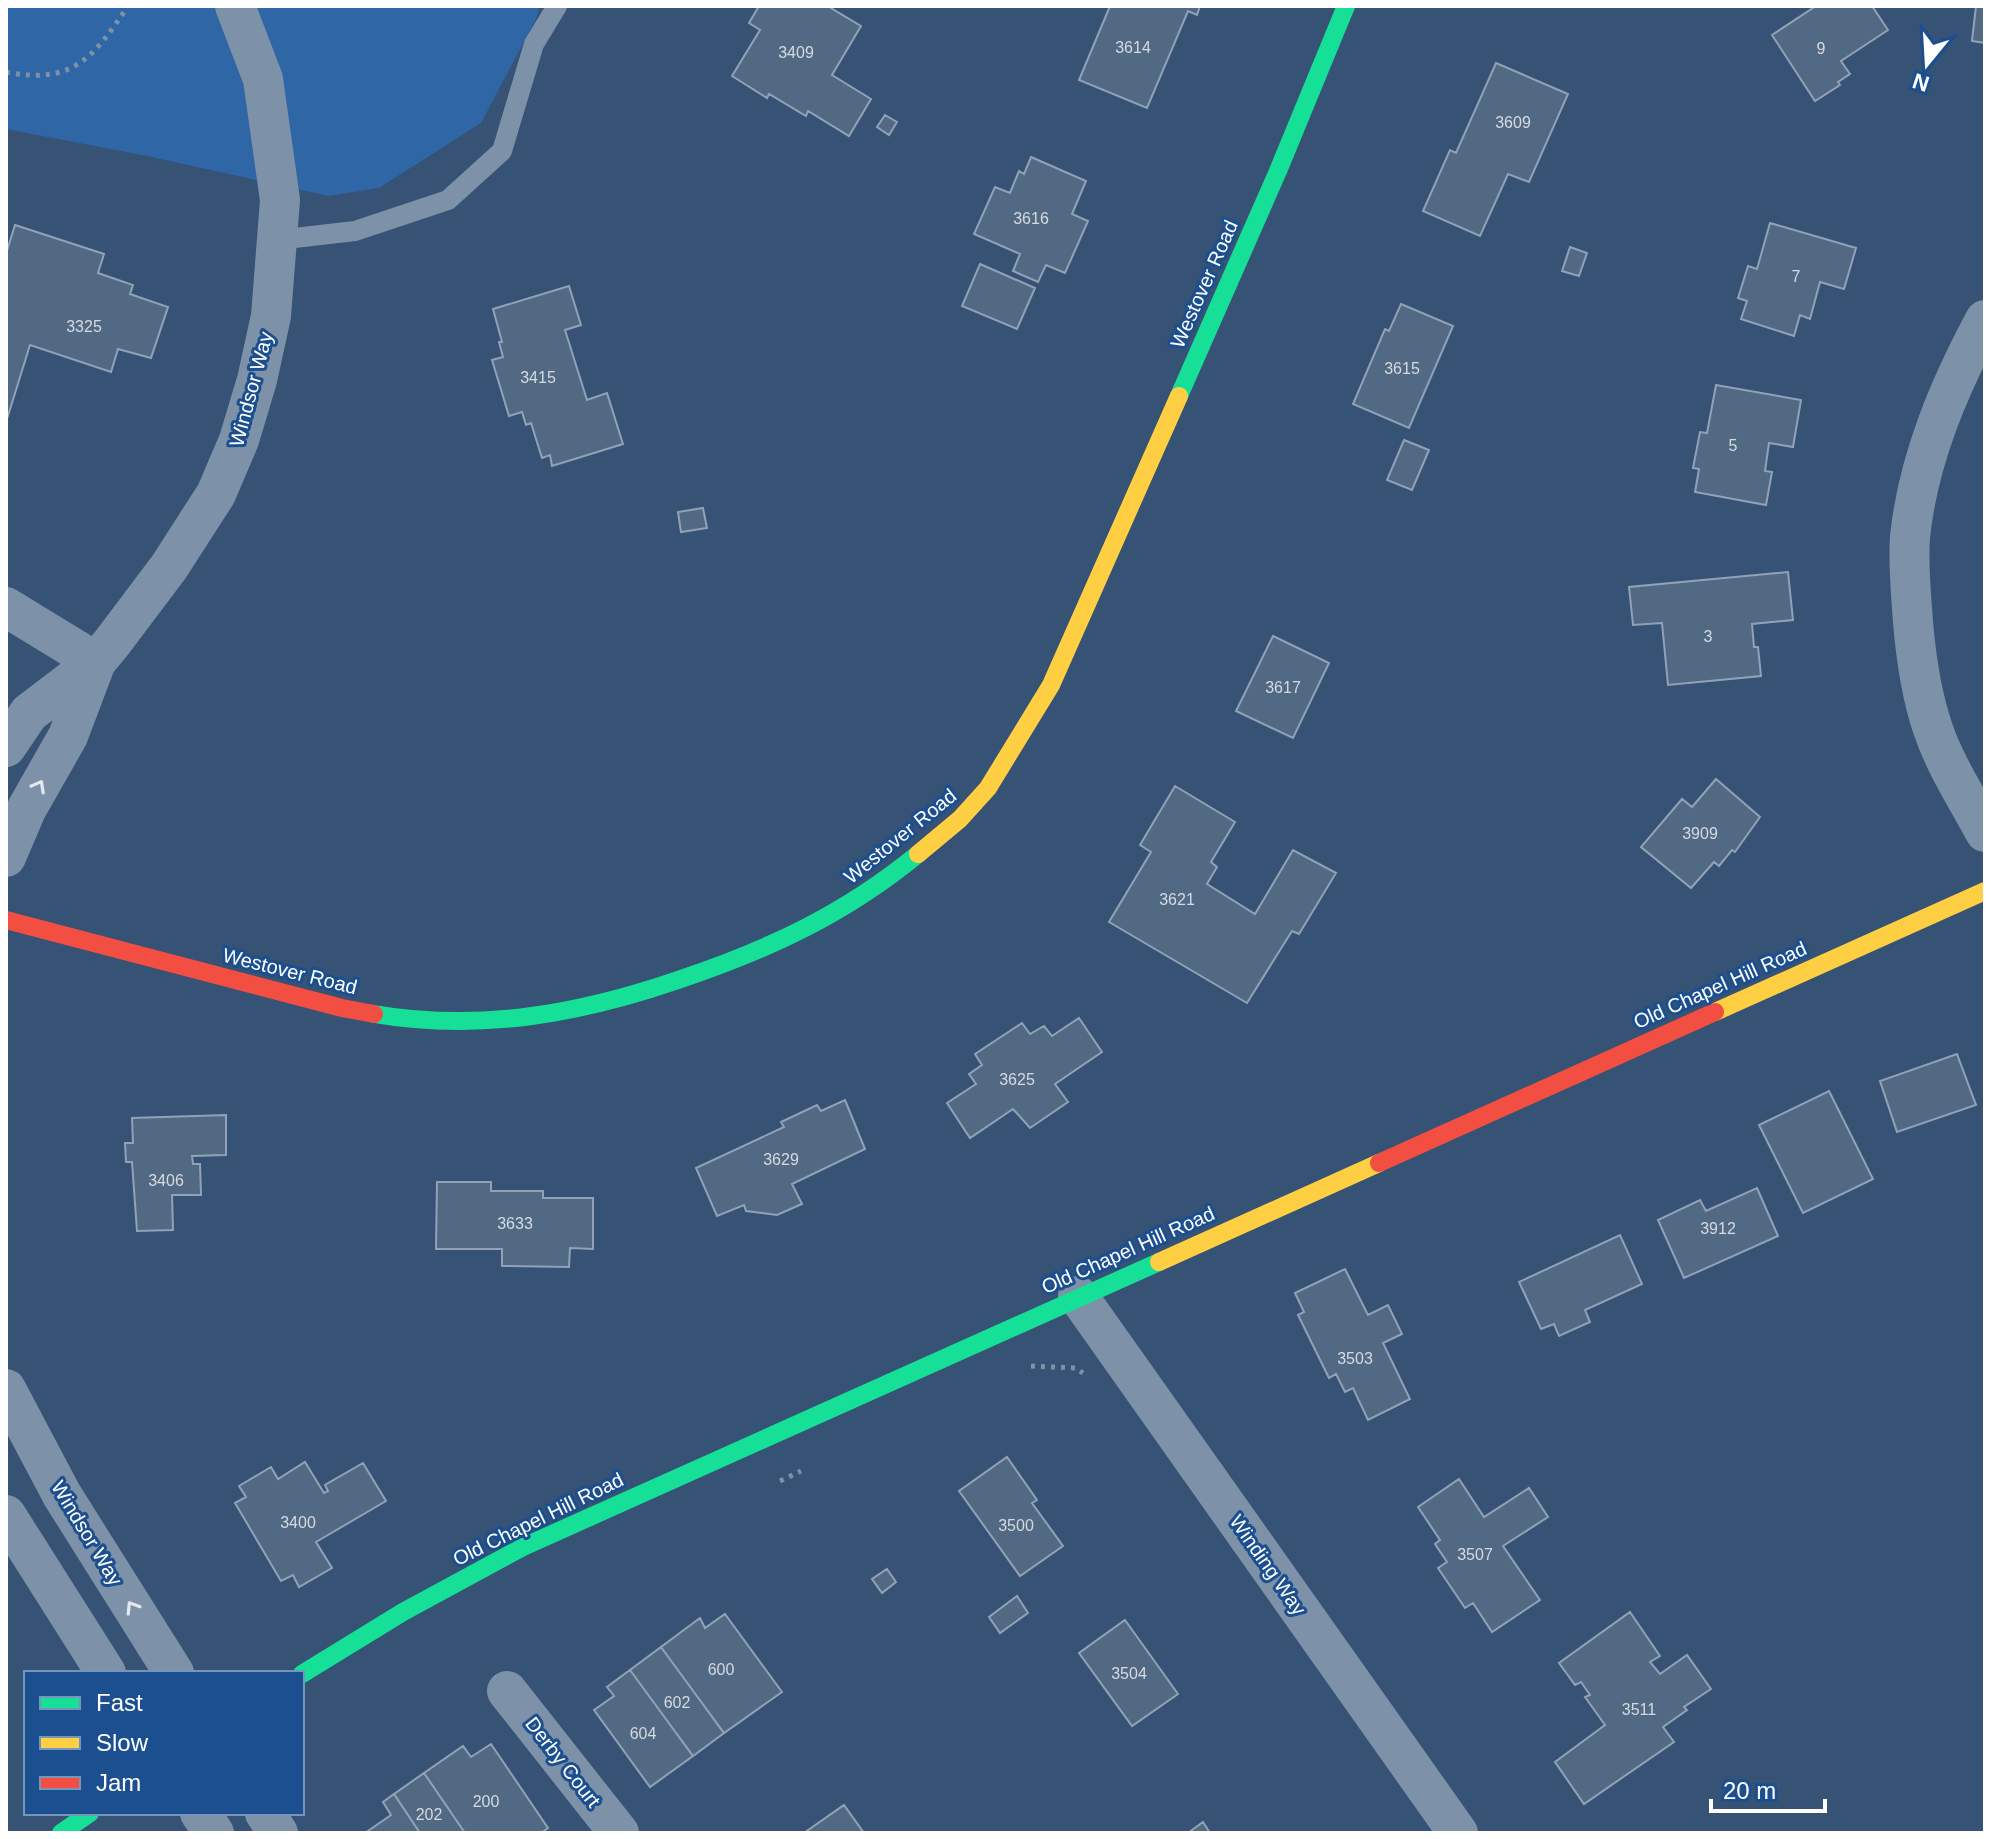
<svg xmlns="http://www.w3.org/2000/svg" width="1991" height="1839" viewBox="0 0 1991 1839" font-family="Helvetica,sans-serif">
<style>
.green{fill:#2f66a5}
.building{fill:#526984;stroke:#92a2b6;stroke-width:2}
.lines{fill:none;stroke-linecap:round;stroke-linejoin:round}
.path{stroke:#7d92a8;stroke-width:5;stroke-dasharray:4 6;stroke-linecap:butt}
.lane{stroke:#7d92a8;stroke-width:20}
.street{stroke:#7d92a8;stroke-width:40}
.fast{stroke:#16e098;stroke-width:18}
.slow{stroke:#ffcf43;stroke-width:18}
.jam{stroke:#f24e42;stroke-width:18}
.oneway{stroke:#e5e9ee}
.labels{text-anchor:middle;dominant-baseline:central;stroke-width:6;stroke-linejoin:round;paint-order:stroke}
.number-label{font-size:16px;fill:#d4dae0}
.street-label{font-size:20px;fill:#fff;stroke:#1b4f8f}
</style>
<rect width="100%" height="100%" fill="#365274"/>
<path class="green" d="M6,6H540L535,21L481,123L379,188L329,196L147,156L6,129Z"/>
<path class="building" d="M759,6H832L831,8L861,26L832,75L871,99L849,136L808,111L806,116L769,94L767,98L732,76L760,30L749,23Z
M1110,6H1200L1197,15L1188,11L1147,108L1079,80Z
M1816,6H1872L1888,30L1841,61L1850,74L1838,82L1840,85L1815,101L1772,35Z
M1976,6H1985V43L1972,41Z
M1496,63L1568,94L1529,182L1508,174L1480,236L1423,211L1450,150L1456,153Z
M885,115L897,122L889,135L877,127Z
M1031,157L1086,181L1072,214L1088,221L1065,273L1046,265L1038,282L1013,271L1020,254L974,234L995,187L1010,193L1019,171L1024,174Z
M1770,223L1856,248L1844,289L1820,282L1810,319L1800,315L1794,336L1741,319L1747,301L1738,298L1748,266L1757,269Z
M15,225L104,254L98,273L133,285L130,294L168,307L151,358L118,349L111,372L30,345L7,419L6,254Z
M1570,247L1587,253L1579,276L1562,271Z
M980,264L1035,288L1017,329L962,306Z
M569,286L581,325L565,330L587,400L607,393L623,444L552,466L550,455L542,458L531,423L526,425L522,412L509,416L492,360L503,357L499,342H502L493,309Z
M1401,304L1453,326L1409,428L1353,404L1385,329L1389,331Z
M1716,385L1801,400L1793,447L1769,443L1765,471L1772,472L1766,505L1695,492L1699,469L1693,468L1700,432L1707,433Z
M1404,440L1429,450L1412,490L1387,480Z
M703,508L707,528L681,532L678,512Z
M1788,572L1793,620L1752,624L1754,647H1758L1761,676L1668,685L1662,623L1633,625L1629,587Z
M1273,636L1329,663L1293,738L1236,711Z
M1716,779L1760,817L1735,852L1732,850L1719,866L1714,862L1691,888L1641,847L1682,799L1692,807Z
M1175,786L1235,822L1211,862L1217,867L1207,884L1255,914L1293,850L1336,873L1299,934L1292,931L1247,1003L1109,922L1151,852L1140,845Z
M1079,1018L1102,1052L1055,1084L1068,1102L1030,1128L1013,1109L970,1138L947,1103L976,1084L969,1074L982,1065L975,1054L1022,1023L1030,1034L1044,1026L1052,1036Z
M1957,1054L1976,1105L1897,1132L1880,1081Z
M1829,1091L1873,1179L1803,1213L1759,1125Z
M845,1100L865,1149L792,1184L802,1204L777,1215L746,1211L744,1205L717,1216L696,1168L784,1127L781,1122L817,1105L821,1111Z
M226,1115V1155L192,1156L193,1164H200L201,1195H172L173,1230L137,1231L132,1162H126L125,1143H133L132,1118Z
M437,1182H491V1191H543V1198H593V1249L570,1248L569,1267L502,1266V1249H436Z
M1757,1188L1778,1236L1684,1278L1658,1220L1700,1200L1706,1211Z
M1620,1235L1642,1284L1585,1310L1590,1322L1559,1336L1554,1324L1541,1329L1519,1282Z
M1345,1269L1368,1315L1388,1305L1402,1334L1383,1343L1410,1399L1368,1420L1353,1388L1345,1392L1336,1374L1329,1378L1298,1315L1304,1312L1295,1293Z
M1007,1457L1037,1500L1032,1503L1063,1546L1020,1576L959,1491Z
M305,1462L324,1493L328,1491L325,1485L363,1463L386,1501L316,1542L332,1568L299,1587L293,1575L281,1581L235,1503L246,1497L239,1486L271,1467L278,1479Z
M1459,1479L1484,1517L1529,1488L1548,1517L1503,1546L1540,1600L1492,1632L1473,1603L1465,1608L1438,1568L1447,1562L1435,1544L1440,1540L1418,1507Z
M887,1569L896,1582L882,1593L872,1579Z
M1017,1596L1028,1613L1000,1633L989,1617Z
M1630,1612L1660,1656L1650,1662L1660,1674L1687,1655L1711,1689L1684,1707L1687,1710L1663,1727L1674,1742L1584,1804L1555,1762L1605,1725L1585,1697L1590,1695L1581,1682L1575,1685L1559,1663Z
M725,1614L782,1692L724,1733L661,1647L700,1618L705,1628Z
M1125,1620L1178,1694L1132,1726L1079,1653Z
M661,1647L724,1733L693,1756L630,1670Z
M630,1670L693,1756L650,1787L594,1710L614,1696L607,1687Z
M491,1744L548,1828L541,1833H465L424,1773L463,1746L471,1757Z
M424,1773L465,1833H420L394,1794Z
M394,1794L420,1833H365L391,1815L383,1802Z
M844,1805L864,1833H804Z
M1203,1822L1210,1833H1188Z"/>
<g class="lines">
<path class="path" d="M6,72C73,85 93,58 128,6
M1031,1366L1075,1368L1083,1373
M780,1481L801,1471"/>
<path class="lane" d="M277,240L355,231L448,200L502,151L534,44L557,6"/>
<path class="street" d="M1985,320C1949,387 1918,460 1910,537C1908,565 1911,593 1913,622C1916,658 1921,694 1933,729C1945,765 1967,798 1985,832
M6,607L96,662
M6,747L29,713L96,662L111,644L169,567L216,494L239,440L257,380L271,316L280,200L263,79L235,6
M6,857L26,810L68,736L96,662
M1078,1296L1458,1833
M6,1389L62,1495L174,1673
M6,1515L106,1673
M507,1691L619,1833
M200,1813L214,1833
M265,1813L278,1833"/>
<path class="fast" d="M1179,396L1278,171L1346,6
M374,1014C479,1032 579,1014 678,980C768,950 845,914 918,854
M302,1674L403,1612L523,1547L1159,1262
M61,1833L90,1813"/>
<path class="slow" d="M918,854L960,819L988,788L1051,685L1179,396
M1715,1012L1985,891
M1159,1262L1379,1163"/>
<path class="jam" d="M6,920L342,1008L374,1014
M1379,1163L1715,1012"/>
</g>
<defs><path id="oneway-chevron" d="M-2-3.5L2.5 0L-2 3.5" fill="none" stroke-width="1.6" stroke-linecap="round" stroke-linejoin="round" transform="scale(2)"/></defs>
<g class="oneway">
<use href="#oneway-chevron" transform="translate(39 786) rotate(-61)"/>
<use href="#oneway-chevron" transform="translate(132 1607) rotate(-122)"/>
</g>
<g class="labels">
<g class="number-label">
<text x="1133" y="47">3614</text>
<text x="1821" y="48">9</text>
<text x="796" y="52">3409</text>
<text x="1513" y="122">3609</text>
<text x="1031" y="218">3616</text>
<text x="1796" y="276">7</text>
<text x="84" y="326">3325</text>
<text x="1402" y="368">3615</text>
<text x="538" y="377">3415</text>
<text x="1733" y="445">5</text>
<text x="1708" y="636">3</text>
<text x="1283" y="687">3617</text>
<text x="1700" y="833">3909</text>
<text x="1177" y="899">3621</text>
<text x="1017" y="1079">3625</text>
<text x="781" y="1159">3629</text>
<text x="166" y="1180">3406</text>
<text x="515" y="1223">3633</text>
<text x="1718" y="1228">3912</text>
<text x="1355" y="1358">3503</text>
<text x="298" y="1522">3400</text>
<text x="1016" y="1525">3500</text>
<text x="1475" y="1554">3507</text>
<text x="721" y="1669">600</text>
<text x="1129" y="1673">3504</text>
<text x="677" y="1702">602</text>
<text x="1639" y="1709">3511</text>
<text x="643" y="1733">604</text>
<text x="486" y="1801">200</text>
<text x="429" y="1814">202</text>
</g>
<g class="street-label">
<text transform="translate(1204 284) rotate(-66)">Westover Road</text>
<text transform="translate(251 389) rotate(-75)">Windsor Way</text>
<text transform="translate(900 836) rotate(-39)">Westover Road</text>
<text transform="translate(290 971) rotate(14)">Westover Road</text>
<text transform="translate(1720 985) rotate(-24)">Old Chapel Hill Road</text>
<text transform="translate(1128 1250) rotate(-24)">Old Chapel Hill Road</text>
<text transform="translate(538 1519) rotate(-26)">Old Chapel Hill Road</text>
<text transform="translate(87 1533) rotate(59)">Windsor Way</text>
<text transform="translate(1268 1565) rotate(55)">Winding Way</text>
<text transform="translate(563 1762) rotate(52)">Derby Court</text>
</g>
</g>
<rect width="1991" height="1839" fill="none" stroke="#ffffff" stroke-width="16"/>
<rect x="24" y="1671" width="280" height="144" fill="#1b4f8f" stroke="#7695bc" stroke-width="2"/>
<rect x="40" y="1697" width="40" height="12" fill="#16e098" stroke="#7695bc" stroke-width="2"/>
<text x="96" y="1711" font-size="24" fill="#ffffff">Fast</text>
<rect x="40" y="1737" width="40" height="12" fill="#ffcf43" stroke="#7695bc" stroke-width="2"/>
<text x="96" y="1751" font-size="24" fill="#ffffff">Slow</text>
<rect x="40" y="1777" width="40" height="12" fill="#f24e42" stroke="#7695bc" stroke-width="2"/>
<text x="96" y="1791" font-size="24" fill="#ffffff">Jam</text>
<g transform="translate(1927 64) rotate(198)" stroke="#1b4f8f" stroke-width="6" paint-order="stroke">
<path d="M0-6L14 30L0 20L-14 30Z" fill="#ffffff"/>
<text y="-12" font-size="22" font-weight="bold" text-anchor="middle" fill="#ffffff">N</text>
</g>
<path d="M1711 1799v12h114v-12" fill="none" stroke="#ffffff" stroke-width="4"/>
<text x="1723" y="1799" font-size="24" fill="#ffffff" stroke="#1b4f8f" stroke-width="6" paint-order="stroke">20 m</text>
</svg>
